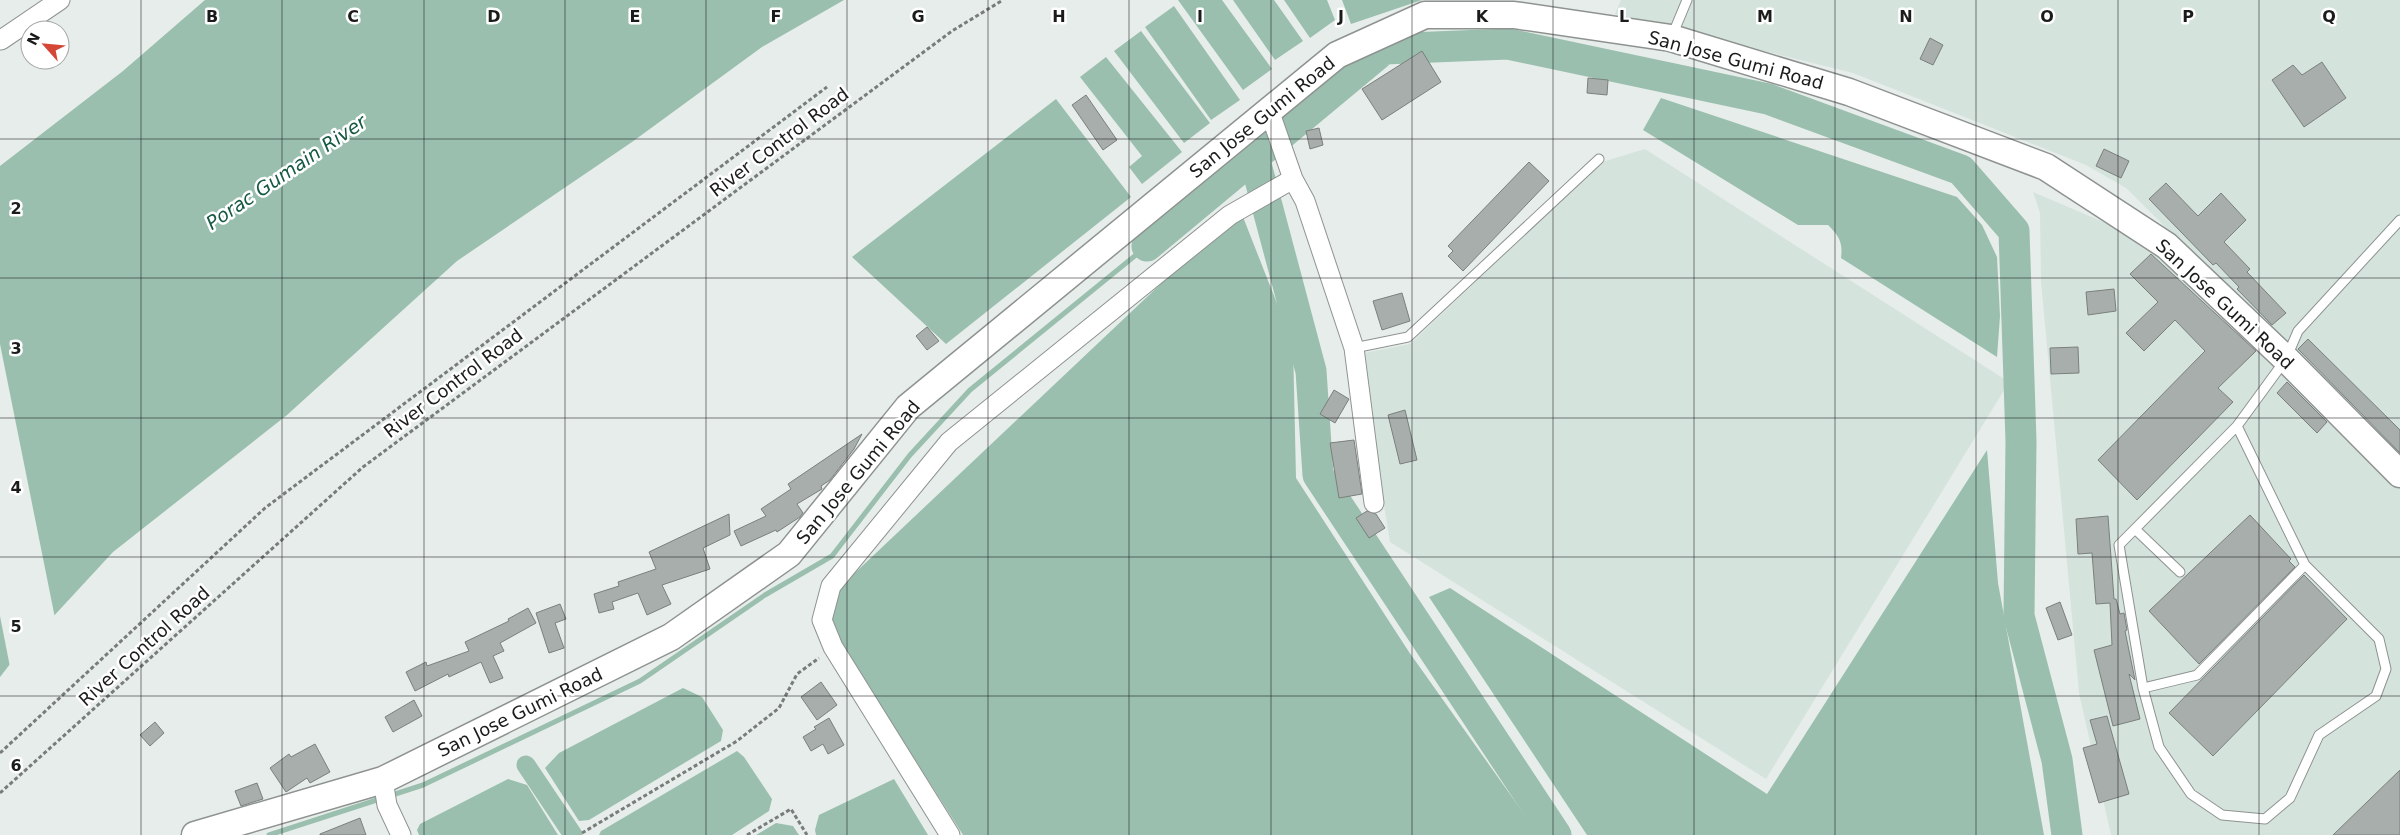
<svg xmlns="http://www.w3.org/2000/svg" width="2400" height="835" viewBox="0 0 2400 835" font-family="'DejaVu Sans',sans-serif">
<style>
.built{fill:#d5e3dd}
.forest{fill:#9abfae}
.pier{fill:#e7edea}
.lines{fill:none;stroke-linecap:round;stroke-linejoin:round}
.stream{stroke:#9abfae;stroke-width:5}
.canal{stroke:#9abfae;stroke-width:19}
.river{stroke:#9abfae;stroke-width:31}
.building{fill:#a8aeab;stroke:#7b807d}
.lane-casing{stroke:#8e9390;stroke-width:11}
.street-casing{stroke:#8e9390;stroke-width:21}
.secondary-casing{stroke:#8e9390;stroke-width:29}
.path{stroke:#787c7a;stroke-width:3;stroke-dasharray:4 2.5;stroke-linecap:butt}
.lane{stroke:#fff;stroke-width:9}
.street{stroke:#fff;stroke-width:19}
.secondary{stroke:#fff;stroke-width:26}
.grid{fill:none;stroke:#1a1c1b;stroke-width:1;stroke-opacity:0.55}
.labels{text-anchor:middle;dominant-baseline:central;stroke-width:5;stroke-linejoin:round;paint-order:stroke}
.street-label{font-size:18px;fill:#1a1c1b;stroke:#fff}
.water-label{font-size:19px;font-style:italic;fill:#165942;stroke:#fff}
.grid-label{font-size:16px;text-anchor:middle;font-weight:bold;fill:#1a1c1b;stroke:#fff;stroke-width:5;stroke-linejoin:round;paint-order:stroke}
</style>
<rect width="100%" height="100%" fill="#e7edea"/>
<path class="built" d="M1621,0H2400V460L2126,188L2086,165L1853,73L1615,14Z
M1645,149L2009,382L1766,779L1390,542L1359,354L1410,344L1602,162Z
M2033,192L2169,250L2400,486V835H2111L2079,693L2041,281L2040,213Z"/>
<path class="forest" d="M205,0H844L762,47L632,142L457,261L287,415L113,552L14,659L0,677V166L123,71Z
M1178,0H1222L1272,69L1243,90Z
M1233,0H1274L1303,41L1275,60Z
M1284,0H1327L1335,20L1310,38Z
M1342,0H1422L1351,24Z
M1174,6L1240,100L1211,120L1145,27Z
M1141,31L1210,123L1184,143L1114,51Z
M1106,57L1182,152L1142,184L1129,167L1142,156L1080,77Z
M1661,98L1957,197L1982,225L1997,257L2000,316L1997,357L1841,258C1843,242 1839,236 1828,225H1798L1643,130Z
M1056,99L1131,197L946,344L852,257Z
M1243,217L1293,344L1296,478L1409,652L1539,835H963L840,642L831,620L840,587L1221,227Z
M1987,450L1998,583L2044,835H1587L1429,597L1450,588L1767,794Z
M683,688L702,697L723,730L721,741L589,820L579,821L545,768L559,753Z
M737,751L744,757L772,799L769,811L732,835H599L601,831Z
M508,779L527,785L558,835H419L417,830L420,824Z
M894,779L928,835H816L815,830L819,815Z
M776,823L793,826L799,835H756Z"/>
<path class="pier" d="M0,344L55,618L10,667L0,616Z"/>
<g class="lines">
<path class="stream" d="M269,835L423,785L640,681L765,595L832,556L910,455L970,390L1147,246"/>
<path class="canal" d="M526,765L573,835"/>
<path class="river" d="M1254,157L1311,371L1318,475L1556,835
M1147,246L1384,49L1508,44L1768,99L1961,170L2014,231L2021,441L2019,616L2057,760L2067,835"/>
</g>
<path class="building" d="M1930,38L1943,45L1933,65L1920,59Z
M1422,51L1441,82L1382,120L1362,89Z
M2322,62L2346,98L2304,127L2272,80L2293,65L2302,75Z
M1588,78L1608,80L1607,95L1587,93Z
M1086,95L1117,140L1103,150L1072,105Z
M1319,128L1323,145L1310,149L1306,131Z
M2104,149L2129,161L2121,178L2096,166Z
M1529,162L1549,181L1463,271L1448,256L1453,251L1448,246Z
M2166,183L2198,216L2221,193L2246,220L2224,242L2250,269L2247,272L2286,313L2272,325L2237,289L2239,287L2216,263L2213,265L2149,199Z
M2151,254L2256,351L2218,388L2233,402L2137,500L2098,460L2205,351L2175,320L2144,351L2126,333L2158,302L2130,274Z
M2114,289L2116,311L2088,315L2086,292Z
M1402,293L1410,321L1382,330L1373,301Z
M927,327L939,341L927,350L916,336Z
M2308,339L2400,430V453L2298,349Z
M2078,347L2079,373L2051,374L2050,348Z
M2287,382L2327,422L2317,433L2277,393Z
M1334,390L1349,399L1335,423L1320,414Z
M1405,410L1417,460L1400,464L1388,415Z
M862,434L854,449L830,480L821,486L822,489L797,504L803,513L800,517L777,532L776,530L741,546L734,531L766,516L761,509L791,489L788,484Z
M1354,440L1362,494L1339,498L1330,443Z
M1367,511L1376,514L1385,528L1369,538L1356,518Z
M729,514L730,535L703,548L710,569L662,585L671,604L647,615L638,593L612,602L614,609L599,613L594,594L619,586L618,582L656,569L649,552Z
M2250,515L2291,559L2289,561L2295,567L2199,664L2149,611Z
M2108,516L2114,599H2116L2120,614L2124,613L2127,630L2125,631L2135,680L2129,674L2140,719L2113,726L2094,650L2112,645L2110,603L2096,604L2092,553L2078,554L2076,519Z
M2304,575L2347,619L2213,756L2169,713Z
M2060,602L2072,635L2058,640L2046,608Z
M560,604L566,619L555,623L564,648L549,653L536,613Z
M528,608L536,623L500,643L504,651L493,656L503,678L490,683L481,662L449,677L448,674L415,691L406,672L426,662L427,666L469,651L465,642L509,621L508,619Z
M821,682L837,705L817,720L801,697Z
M414,700L422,716L393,732L385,717Z
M2107,716L2129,794L2099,803L2083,748L2097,744L2090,720Z
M829,718L844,745L828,754L823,744L811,751L803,737L816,729L814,727Z
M155,722L164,733L150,746L140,735Z
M315,744L330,772L310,783L307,778L286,792L270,768L289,754L291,757Z
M2400,770V835H2333Z
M257,783L263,799L241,806L235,791Z
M360,818L366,835H320V834Z"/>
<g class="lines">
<defs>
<path id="lane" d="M1672,36L1687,0
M1354,348L1408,337L1599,159
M2237,426L2305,565L2379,639L2386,669L2376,696L2319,735L2290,798L2265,819L2222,815L2191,794L2159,747L2143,688L2119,545L2237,426L2286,359L2298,331L2400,220
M2135,529L2180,572
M2143,688L2197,675L2305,565"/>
<path id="street" d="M1,40L60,0
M1269,110L1293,179L1305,201L1354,348L1374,503
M383,780L387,805L401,835
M950,835L833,647L822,620L831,586L949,442L1230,215L1293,179"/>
<path id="secondary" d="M195,835L383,780L671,637L789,554L908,407L1337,55L1425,15H1514L1671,38L1849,92L2046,167L2167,246L2286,359L2400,474"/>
</defs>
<use href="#lane" class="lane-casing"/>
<use href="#street" class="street-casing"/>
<use href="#secondary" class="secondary-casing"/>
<path class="path" d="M0,753L265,508L827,87
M0,793L363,467L952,31L1003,0
M582,833L737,741L779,708L797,674L819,658
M747,835L791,809L807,835"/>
<use href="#lane" class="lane"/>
<use href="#street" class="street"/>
<use href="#secondary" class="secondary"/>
</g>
<path class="grid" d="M141,0V835M282,0V835M424,0V835M565,0V835M706,0V835M847,0V835M988,0V835M1129,0V835M1271,0V835M1412,0V835M1553,0V835M1694,0V835M1835,0V835M1976,0V835M2118,0V835M2259,0V835M0,139H2400M0,278H2400M0,418H2400M0,557H2400M0,696H2400"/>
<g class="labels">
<g class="street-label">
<text transform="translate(1736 60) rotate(15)">San Jose Gumi Road</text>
<text transform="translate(1262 117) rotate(-39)">San Jose Gumi Road</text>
<text transform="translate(779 142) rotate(-37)">River Control Road</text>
<text transform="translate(2225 304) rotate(43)">San Jose Gumi Road</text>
<text transform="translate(453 383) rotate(-37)">River Control Road</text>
<text transform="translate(858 472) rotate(-50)">San Jose Gumi Road</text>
<text transform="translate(144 646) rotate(-42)">River Control Road</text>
<text transform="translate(520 712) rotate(-26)">San Jose Gumi Road</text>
</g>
<g class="water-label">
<text transform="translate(286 172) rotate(-34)">Porac Gumain River</text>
</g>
</g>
<g class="grid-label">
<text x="212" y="22">B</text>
<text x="353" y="22">C</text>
<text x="494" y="22">D</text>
<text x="635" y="22">E</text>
<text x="776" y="22">F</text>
<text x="918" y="22">G</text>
<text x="1059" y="22">H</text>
<text x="1200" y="22">I</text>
<text x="1341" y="22">J</text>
<text x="1482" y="22">K</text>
<text x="1624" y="22">L</text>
<text x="1765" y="22">M</text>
<text x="1906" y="22">N</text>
<text x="2047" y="22">O</text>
<text x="2188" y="22">P</text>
<text x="2329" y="22">Q</text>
<text x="16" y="214">2</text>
<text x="16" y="354">3</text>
<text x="16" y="493">4</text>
<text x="16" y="632">5</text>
<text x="16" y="771">6</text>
</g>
<g transform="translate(45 45) rotate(297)"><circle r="24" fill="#ffffff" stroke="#a3a4a4"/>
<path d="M0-4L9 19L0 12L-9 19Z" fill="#d44736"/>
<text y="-8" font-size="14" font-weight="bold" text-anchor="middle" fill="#1a1c1b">N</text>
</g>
</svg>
